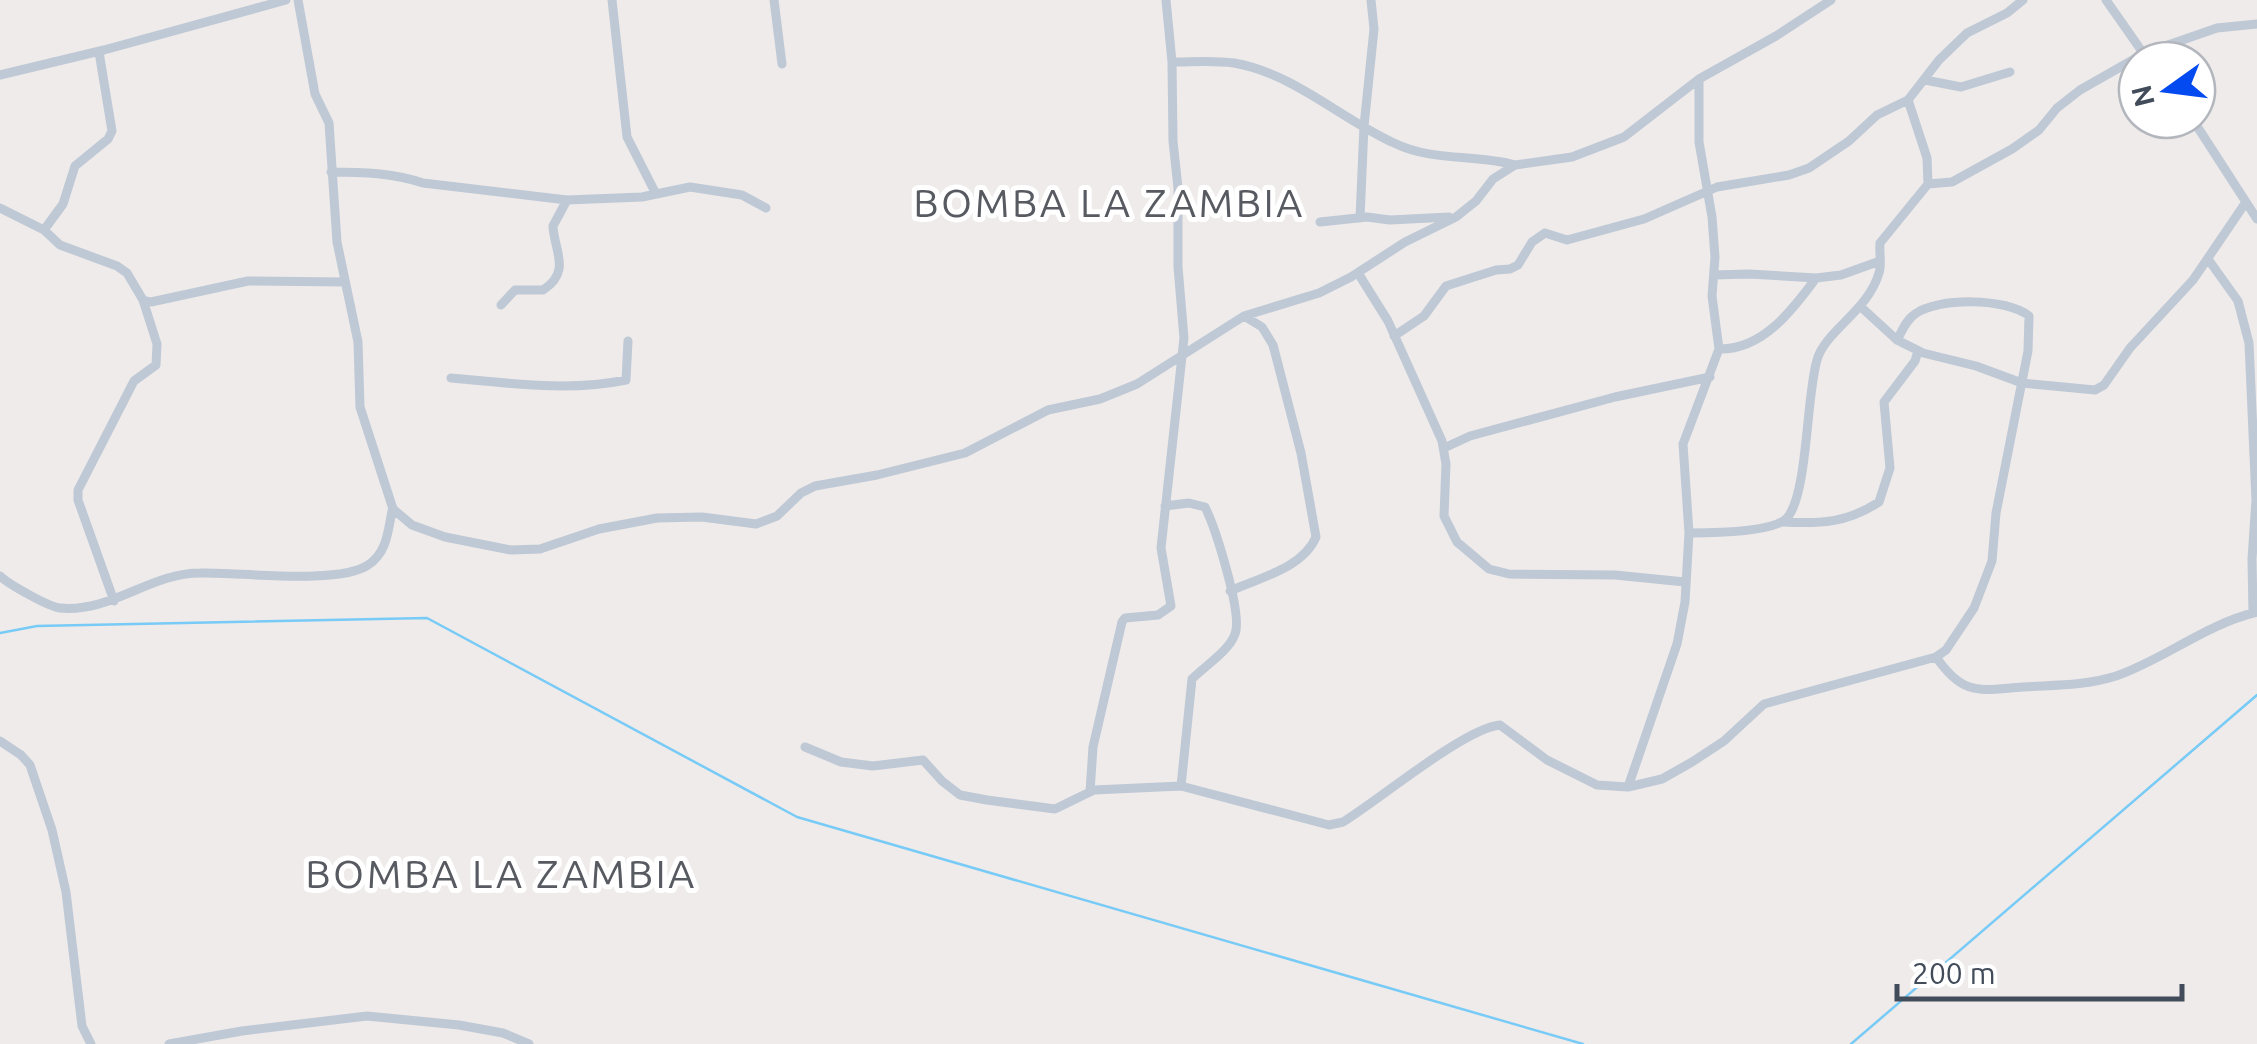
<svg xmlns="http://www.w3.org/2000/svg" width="2257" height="1044" viewBox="0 0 2257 1044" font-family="Ubuntu,sans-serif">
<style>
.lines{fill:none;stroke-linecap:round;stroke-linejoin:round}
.stream{stroke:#78cbf6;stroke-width:2.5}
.minor{stroke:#bfc8d5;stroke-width:9}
.labels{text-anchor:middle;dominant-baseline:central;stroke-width:10;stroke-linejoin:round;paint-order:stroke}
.quarter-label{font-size:40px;letter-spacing:2.5px;fill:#575a61;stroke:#fff}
</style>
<rect width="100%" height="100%" fill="#eeebea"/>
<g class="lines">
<path class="stream" d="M0,633L37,626L427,618L797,817L1583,1044
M1851,1044L2257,695"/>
<path class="minor" d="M298,0L315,94L329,123L337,242L358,342L360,407L393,509L412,525L445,537L511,550L540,549L599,529L657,518L702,517L756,524L777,516L801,493L815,486L877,475L965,453L1048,410L1100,399L1137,384L1244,316L1319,293L1351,277L1405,242L1456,217L1476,201L1493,179L1515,165L1572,157L1624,137L1699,79L1776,36L1831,0
M612,0L627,137L656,194
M774,0L782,64
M2106,0L2148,60
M1172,62C1192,62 1214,60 1234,63C1293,73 1341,119 1394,143C1433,162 1475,154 1515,165
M0,75L104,50L286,0
M1925,80L1961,87L2010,72
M2193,120L2257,219
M331,172C363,172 393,173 423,183L567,200L642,197L690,187L742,195L766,208
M1928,184L1952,182L2012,149L2039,130L2057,108L2080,90L2145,53L2217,28L2257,24
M0,208L44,230L60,245L117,266L127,273L143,300L151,302L248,281L344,282
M1360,218L1364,126L1374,29L1371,0
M1320,222L1367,217L1390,220L1449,217
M44,230L63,204L75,166L108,139L112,131L99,52
M2208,259L2238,301L2249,343L2256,500L2252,559L2253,613
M1358,273L1388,321L1442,441L1446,464L1444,516L1457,542L1489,569L1509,574L1615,575L1685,582
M1714,275L1749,274L1816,278L1841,275L1880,261
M501,305L515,290H543C572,271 554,251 553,226L567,200
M1861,307L1897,340L1923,353L1976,366L2022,383L2095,390L2104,385L2130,348L2193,280L2246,202
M1394,336L1424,316L1446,286L1496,270L1510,269L1518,265L1532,242L1545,233L1567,240L1644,219L1717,187L1789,175L1809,168L1849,141L1877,115L1908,100L1939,60L1967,33L2007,13L2023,0
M1719,349C1762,350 1792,311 1816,278
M451,378C509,383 568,392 626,380L628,341
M1444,448L1470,436L1615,397L1710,377
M1165,506L1189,503L1205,507C1215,527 1243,614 1235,634C1229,651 1205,666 1192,679L1181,786
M1783,522C1820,524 1847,523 1879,502L1890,468L1884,402L1915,361L1918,351
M1689,533C1710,533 1773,533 1787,518C1808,494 1806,397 1817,360C1825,331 1868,311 1879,273C1882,264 1879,253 1880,243L1928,184L1927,158L1908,100
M0,576C8,584 49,607 60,608C111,613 150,573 200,573C238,572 339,585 368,565C387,553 388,531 392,511
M1230,591C1259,578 1303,568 1316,537L1301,453L1273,345L1262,327L1244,316
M114,601L78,500V490L134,381L156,365L157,344L143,300
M1936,657C1964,697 1979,690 2023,687C2055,685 2084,686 2116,676C2163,660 2206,624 2257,612
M0,741L21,755L30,765L52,830L66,892L82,1026L91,1044
M805,747L841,762L873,766L923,760L942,781L960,795L987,800L1055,809L1094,790L1181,786L1329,825L1343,822C1379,800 1465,728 1500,725L1547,760L1597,785L1628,787L1662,779L1692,762L1724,741L1764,704L1936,657L1946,650L1974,608L1992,561L1996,513L2028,351L2029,316C2007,298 1938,297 1915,314C1906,320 1902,331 1897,340
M1628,787L1677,644L1685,602L1689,533L1683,444L1719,349L1712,296L1715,257L1712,217L1699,142V79
M1090,792L1093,747L1122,622L1125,618L1158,615L1171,606L1161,548L1184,338L1178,267V188L1173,141L1172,62L1166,0
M169,1044L242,1031L367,1016L459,1025L503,1033L529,1044"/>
</g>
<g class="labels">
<g class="quarter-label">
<text x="1109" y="202">BOMBA LA ZAMBIA</text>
<text x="501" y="873">BOMBA LA ZAMBIA</text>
</g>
</g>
<g transform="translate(2167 90) rotate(256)"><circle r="48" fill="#ffffff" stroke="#b3b7bd" stroke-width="2.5"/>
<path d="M0-8L18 38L0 25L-18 38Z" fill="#034af0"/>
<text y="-15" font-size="28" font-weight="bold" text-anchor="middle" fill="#414b5a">N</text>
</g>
<path d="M1897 984v15h285v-15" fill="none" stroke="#414b5a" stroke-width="5"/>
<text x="1912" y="984" font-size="30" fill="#414b5a" stroke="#ffffff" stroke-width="8" paint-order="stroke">200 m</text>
</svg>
